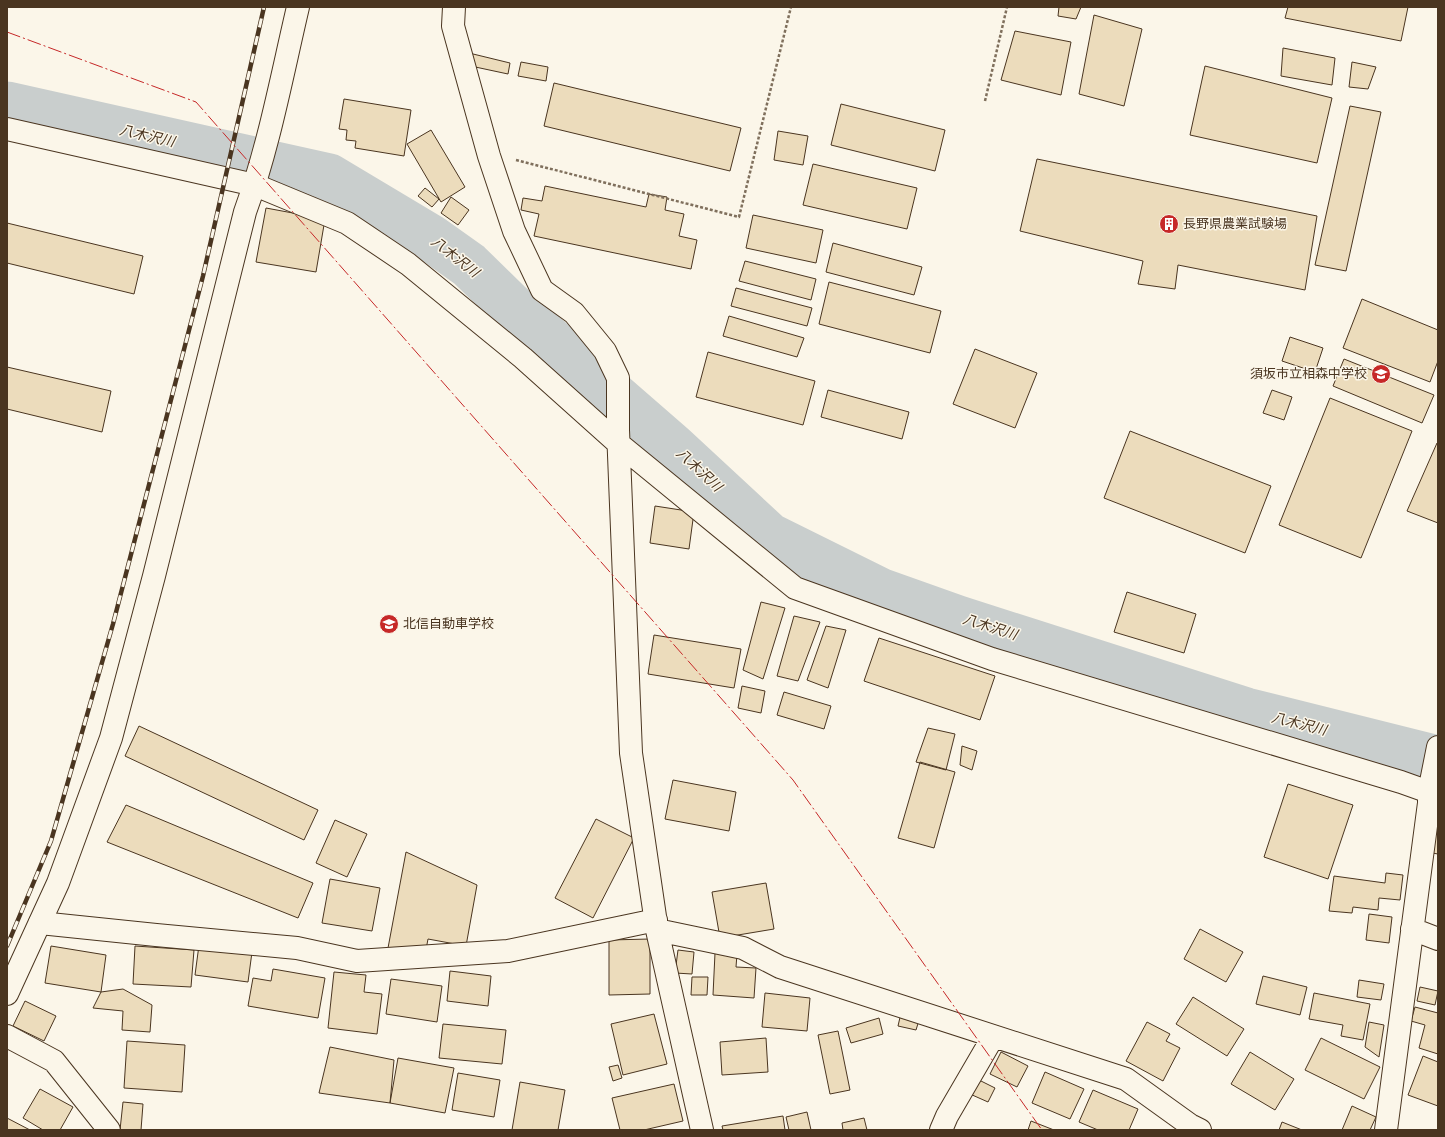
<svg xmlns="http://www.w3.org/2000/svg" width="1445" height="1137" viewBox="0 0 1445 1137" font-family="'Nunito Sans','Noto Sans JP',sans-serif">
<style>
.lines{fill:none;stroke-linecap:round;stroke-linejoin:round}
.river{stroke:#c9cecd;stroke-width:47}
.building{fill:#ecdcbc;stroke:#4a3520}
.minor-casing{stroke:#4a3520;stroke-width:24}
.tertiary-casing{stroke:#4a3520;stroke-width:24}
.path{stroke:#7f6f5c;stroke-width:2.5;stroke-dasharray:3 2;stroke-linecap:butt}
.minor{stroke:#fbf6e9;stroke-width:22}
.tertiary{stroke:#fbf6e9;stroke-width:22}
.rail-casing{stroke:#4a3520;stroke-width:4.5}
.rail{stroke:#fbf6e9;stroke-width:3;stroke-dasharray:9;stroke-linecap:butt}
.power{stroke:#c62828;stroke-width:1;stroke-dasharray:14 3 2 3;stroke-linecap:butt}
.labels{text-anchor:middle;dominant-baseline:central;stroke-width:3;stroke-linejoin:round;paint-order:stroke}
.poi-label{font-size:13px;fill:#4a3520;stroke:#fbf6e9;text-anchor:start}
.water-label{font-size:14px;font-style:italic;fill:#4a3520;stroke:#fbf6e9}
</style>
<rect width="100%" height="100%" fill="#fbf6e9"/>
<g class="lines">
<path class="river" d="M7,105L329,177L431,238L469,265L511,306L673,447L769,536L882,592L958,619L1246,711L1438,759"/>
</g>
<path class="building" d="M1059,7H1081L1076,19L1058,16Z
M1288,7H1408L1401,41L1285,18Z
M1094,15L1142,29L1124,106L1079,94Z
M1015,31L1071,42L1061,95L1001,80Z
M1283,48L1335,58L1332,85L1281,76Z
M469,53L510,63L508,74L466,65Z
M521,62L548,67L546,81L518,76Z
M1352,62L1376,67L1368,89L1349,87Z
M1205,66L1332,98L1317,163L1190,135Z
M554,83L741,128L730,171L544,126Z
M344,99L411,110L404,156L355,148L356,141L346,140L347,130L339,129Z
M841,104L945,130L935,171L831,145Z
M1350,106L1381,112L1346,271L1315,265Z
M431,130L465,187L441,202L407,144Z
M778,131L808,136L803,165L774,160Z
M1037,159L1317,216L1305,290L1178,265L1175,289L1138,284L1143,261L1020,231Z
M813,164L917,188L907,229L803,205Z
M545,186L646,207L649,194L667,197L665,210L684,214L679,236L697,240L691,269L534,236L539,214L521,210L523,198L542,201Z
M425,188L439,199L432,207L418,196Z
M451,197L469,210L458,225L441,213Z
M266,208L325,219L316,272L256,262Z
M753,215L823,230L816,263L746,248Z
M7,223L143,256L134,294L7,263Z
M833,243L922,267L914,295L826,272Z
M745,261L816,279L811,300L739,281Z
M829,282L941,311L930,353L819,324Z
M736,288L812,308L807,326L731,306Z
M1362,299L1438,330V361L1430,382L1343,348Z
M729,316L804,338L797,357L723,336Z
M1290,337L1323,348L1315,372L1282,361Z
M975,349L1037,373L1015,428L953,404Z
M708,352L815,381L803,425L696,397Z
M1344,359L1434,395L1422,423L1333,386Z
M7,367L111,391L102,432L7,409Z
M828,390L909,412L902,439L821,417Z
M1272,390L1292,397L1284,420L1263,413Z
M1330,398L1412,431L1361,558L1279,525Z
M1130,431L1271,486L1245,553L1104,498Z
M1437,443H1438V523L1407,511Z
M655,506L694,512L689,549L650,543Z
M1127,592L1196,614L1184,653L1114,632Z
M761,602L785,608L763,679L743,670Z
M794,616L820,622L798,681L777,676Z
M826,626L846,630L828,688L807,680Z
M654,635L741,649L734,688L648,674Z
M879,638L995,676L980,720L864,681Z
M742,686L765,691L761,713L738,708Z
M784,692L831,706L824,729L777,715Z
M139,726L318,810L304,840L125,756Z
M928,728L955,734L946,770L916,762Z
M962,746L977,751L972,770L960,765Z
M920,762L955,772L934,848L898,838Z
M673,780L736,792L729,831L665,819Z
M1288,784L1353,805L1328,879L1264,857Z
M126,805L313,883L298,918L107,842Z
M596,819L634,838L593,918L555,898Z
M335,820L367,834L347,877L316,863Z
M1436,822H1438V854L1432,853Z
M406,852L477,885L466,946L428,939L425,955L388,948Z
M1386,873L1403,875L1400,900L1379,898L1378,910L1353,907L1352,913L1329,911L1334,876L1385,883Z
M330,879L380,888L372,931L322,923Z
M766,883L774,929L720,938L712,892Z
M1369,914L1392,917L1389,943L1366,940Z
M1200,929L1243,952L1226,982L1184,959Z
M650,939V994L609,995V940Z
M199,945L252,952L248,982L195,975Z
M51,946L106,955L101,992L45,983Z
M135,946L194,950L191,987L133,984Z
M678,950L694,952L692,974L675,973Z
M715,953L737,954L736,967L756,968L754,998L713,995Z
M273,969L325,978L318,1018L248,1006L253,978L271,981Z
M450,971L491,976L488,1006L447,1001Z
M334,972L366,975L364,992L382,994L377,1034L328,1028Z
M1263,976L1307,987L1300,1015L1256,1004Z
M692,977H708L707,995H691Z
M391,979L442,986L437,1022L386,1014Z
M1359,980L1384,984L1381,1000L1357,997Z
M1420,987L1438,991L1435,1005L1417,1001Z
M123,989L152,1005L150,1032L122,1030L123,1011L93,1008L101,992Z
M765,993L810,998L807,1031L762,1027Z
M1314,993L1370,1004L1363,1040L1341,1036L1343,1025L1309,1019Z
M1193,997L1244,1029L1227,1056L1176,1024Z
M25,1001L56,1016L44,1041L13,1026Z
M1415,1007L1438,1013V1054L1419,1048L1425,1025L1411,1021Z
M901,1013L920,1017L916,1030L898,1026Z
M654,1014L667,1064L623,1075L611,1024Z
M879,1018L883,1034L851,1043L846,1028Z
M1147,1022L1170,1034L1166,1041L1180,1048L1163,1081L1126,1061Z
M1369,1022L1384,1025L1379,1057L1365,1047Z
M443,1024L506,1030L502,1064L439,1058Z
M838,1031L850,1090L830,1094L818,1035Z
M766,1038L768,1072L722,1075L720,1042Z
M1321,1038L1380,1067L1364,1099L1305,1070Z
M127,1041L185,1045L182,1092L124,1088Z
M330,1047L394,1060L390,1103L319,1093Z
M1001,1052L1028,1066L1017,1087L990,1074Z
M1250,1052L1294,1079L1275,1110L1231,1084Z
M1423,1056L1438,1062V1106L1408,1095Z
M398,1058L454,1068L445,1113L390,1103Z
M618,1065L622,1078L613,1081L609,1067Z
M1045,1072L1084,1089L1070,1119L1032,1103Z
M458,1073L500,1080L494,1117L452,1110Z
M977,1079L995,1088L988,1102L970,1094Z
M520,1082L565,1090L558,1130H512Z
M674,1084L683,1121L644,1130H620L612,1098Z
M40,1089L73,1107L60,1130H43L23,1118Z
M1093,1090L1138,1109L1129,1130H1098L1079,1122Z
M123,1102L143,1104L141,1130H120Z
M1352,1106L1376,1117L1370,1130H1342Z
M807,1112L811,1130H789L786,1117Z
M783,1116L785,1130H723L722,1126Z
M7,1118L30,1130H7Z
M864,1118L867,1130H843L842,1123Z
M1031,1121L1054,1130H1028Z
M1282,1122L1302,1130H1279Z"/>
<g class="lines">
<defs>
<path id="minor" d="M454,7L453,26L489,156L514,231L542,290L574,313L605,351L618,378V430L631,753L657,930L702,1130
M7,129L255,185L347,223L408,264L523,358L619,444L795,588L992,659L1401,782L1429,792
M40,923L156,935L297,948L357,961L508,951L656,920
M1412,929L1438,939
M657,930L743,948L780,967L1126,1079L1190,1125L1200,1130
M7,1036L54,1061L109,1130
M941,1130L947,1116L993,1037
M1386,1130L1429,803V792L1438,747"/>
<path id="tertiary" d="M7,994L58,883L111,738L154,576L245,212C269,146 282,75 298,7"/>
</defs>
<use href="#minor" class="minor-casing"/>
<use href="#tertiary" class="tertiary-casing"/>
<path class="path" d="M985,101L1007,7
M516,160L739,217L791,7"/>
<use href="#minor" class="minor"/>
<use href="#tertiary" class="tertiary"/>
<defs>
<path id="rail" d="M7,946L51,841L113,624L203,276L264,7"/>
</defs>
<use href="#rail" class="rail-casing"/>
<use href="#rail" class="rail"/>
<path class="power" d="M7,32L196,102L793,780L1042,1130"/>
</g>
<defs>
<symbol id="building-disc" viewBox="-11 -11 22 22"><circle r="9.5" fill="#c62828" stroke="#fbf6e9"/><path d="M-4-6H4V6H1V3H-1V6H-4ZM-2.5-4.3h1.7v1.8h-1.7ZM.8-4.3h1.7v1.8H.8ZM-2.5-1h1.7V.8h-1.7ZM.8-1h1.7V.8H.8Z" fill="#fff"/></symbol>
<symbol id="school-disc" viewBox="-11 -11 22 22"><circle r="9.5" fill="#c62828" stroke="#fbf6e9"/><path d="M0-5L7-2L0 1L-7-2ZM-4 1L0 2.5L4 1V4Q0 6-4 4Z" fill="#fff"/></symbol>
</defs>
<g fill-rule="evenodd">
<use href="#building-disc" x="1158" y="213" width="22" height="22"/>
<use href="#school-disc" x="1370" y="363" width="22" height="22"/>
<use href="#school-disc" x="378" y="613" width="22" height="22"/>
</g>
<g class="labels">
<g class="poi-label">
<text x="1183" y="224">長野県農業試験場</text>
<text x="1367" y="374" text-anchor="end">須坂市立相森中学校</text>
<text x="403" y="624">北信自動車学校</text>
</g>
<g class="water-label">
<text transform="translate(147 136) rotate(13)">八木沢川</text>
<text transform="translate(455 257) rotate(38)">八木沢川</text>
<text transform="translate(699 470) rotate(43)">八木沢川</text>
<text transform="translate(990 627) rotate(18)">八木沢川</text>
<text transform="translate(1299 724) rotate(14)">八木沢川</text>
</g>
</g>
<rect width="1445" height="1137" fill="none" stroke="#4a3520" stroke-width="16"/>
</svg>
